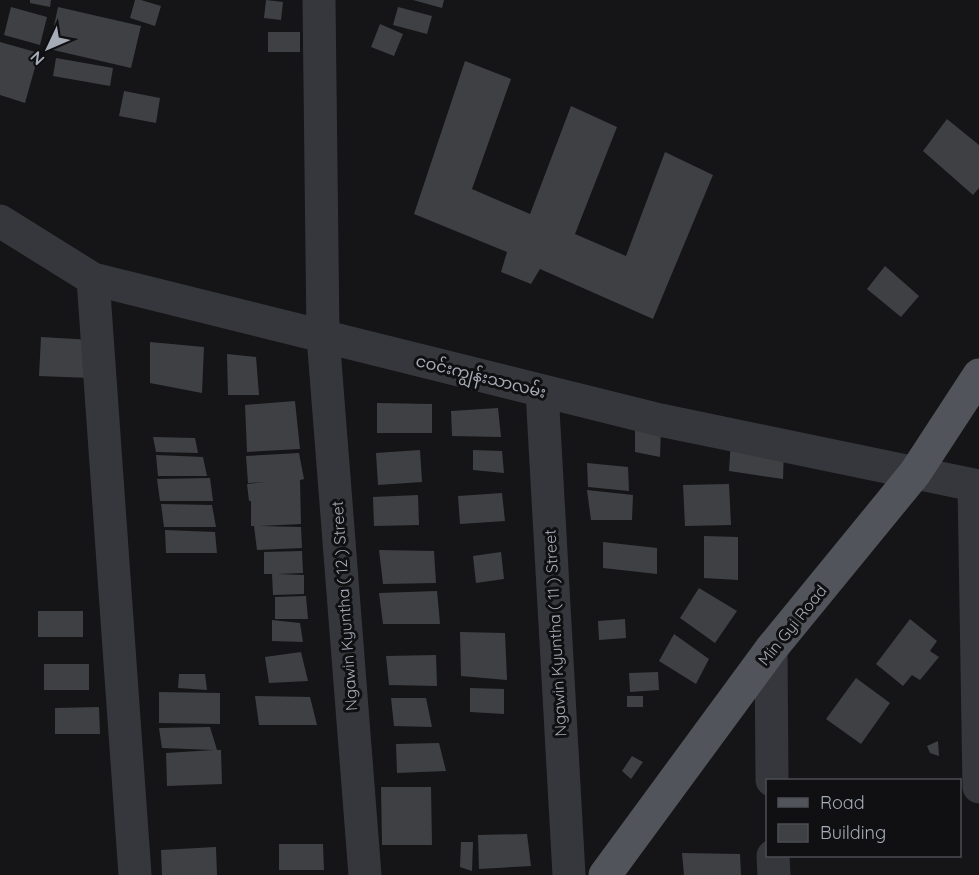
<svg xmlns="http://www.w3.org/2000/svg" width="979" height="875" viewBox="0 0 979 875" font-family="Quicksand,'Noto Sans Myanmar',sans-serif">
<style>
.building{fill:#3f4044}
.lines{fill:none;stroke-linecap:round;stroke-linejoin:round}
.minor{stroke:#36373c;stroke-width:33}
.major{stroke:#52545b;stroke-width:33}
.labels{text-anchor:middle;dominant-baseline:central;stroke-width:6;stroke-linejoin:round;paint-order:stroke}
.street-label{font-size:16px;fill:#a6acb8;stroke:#101012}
</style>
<rect width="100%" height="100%" fill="#151517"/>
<path class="building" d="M30,0H51L50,7L30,3Z
M135,0H141L161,6L155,26L130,18Z
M266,0L283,2L281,20L264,18Z
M413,0H444L442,8Z
M11,7L47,17L40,45L4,35Z
M58,7L141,26L131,68L49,49Z
M398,7L432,16L427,34L393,25Z
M380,24L403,34L394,56L371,47Z
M268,32H300V52H268Z
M0,42L39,53L25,103L0,95Z
M56,58L113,68L110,86L53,76Z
M465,61L511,79L472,189L530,214L571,106L617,127L575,234L626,256L665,152L713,175L653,319L540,269L531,284L501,272L507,252L414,214Z
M124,91L160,98L156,123L119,116Z
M947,119L979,145V188L973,195L923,151Z
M885,266L919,296L901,317L867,289Z
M41,337L92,340L90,378L39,376Z
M150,342L204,347L202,393L150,383Z
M227,354L256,357L259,395H228Z
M295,401L300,449L247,452L245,405Z
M377,403L432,404V433H377Z
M498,408L501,437L452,436L451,411Z
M635,424L661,426L660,457L635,452Z
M153,437L195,438L198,453L156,452Z
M731,439L784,447L783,479L729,471Z
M420,450L422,482L378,485L376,453Z
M473,450L502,451L504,473L473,470Z
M299,453L304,479L300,480L301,524L260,526L301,527L302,548L257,550L254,526H251V501H249L247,484L266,482L248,483L246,456Z
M156,455L203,457L207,476H158Z
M587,463L628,467L629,491L588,487Z
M210,478L213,501H160L157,479Z
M729,484L731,525L685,526L683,485Z
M587,490L633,495L632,520H591Z
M502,493L505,521L460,524L458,496Z
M418,495L419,525L374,526L373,497Z
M161,504L212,505L216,527H164Z
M165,530L215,532L217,553H166Z
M704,536L738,537V580L704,578Z
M603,542L657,548V574L603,568Z
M379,550L434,551L436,583L383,584Z
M302,551L303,573L277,574L304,575V594L273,595L272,574H264V552Z
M501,552L504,579L476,583L473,556Z
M699,588L737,611L715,643L680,618Z
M437,591L440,624H383L379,593Z
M306,596L308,619H275V597Z
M38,611H83V637H38Z
M625,619L626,638L599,640L598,621Z
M910,619L937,641L930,651L939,657L920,680L912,675L903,686L876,664Z
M272,620L300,623L303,642L272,641Z
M460,632L505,633L507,680L461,676Z
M674,634L709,659L696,684L659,661Z
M301,652L308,681L269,683L265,657Z
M436,655L437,686L389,685L386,656Z
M44,664H89V690H44Z
M658,672L659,690L630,692L629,673Z
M179,674H205L207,690L178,688Z
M856,678L890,703L861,744L826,719Z
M470,688L504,689V714L470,712Z
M159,692L220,693V724L159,723Z
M255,696L310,697L317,725H259Z
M627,696H643V707H627Z
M391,698H426L432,727L394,726Z
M99,707L100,734H55V708Z
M210,727L217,750H221L222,784L167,786L166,753L214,750L162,748L159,728Z
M938,741L939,756L930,753L927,746Z
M439,743L446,771L397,773L396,744Z
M632,756L643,762L631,779L622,771Z
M381,787H431L432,845H382Z
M527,834L531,866L479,869L478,835Z
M461,842H473L472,871L460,867Z
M279,844H323L324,870H279Z
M216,847L217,875H162L161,850Z
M682,853L740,854L741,875H684Z"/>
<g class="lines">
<path class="minor" d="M319,0L323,336L365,875
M0,221L93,279L660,420L979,486
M93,279L135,875
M542,391L569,875
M974,485L979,787
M771,649L772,780
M773,856L774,875"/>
<path class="major" d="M605,875L771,649L915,473L979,375"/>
</g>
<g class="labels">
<g class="street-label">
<text transform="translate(481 376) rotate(14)">ငဝင်းကျွန်းသာလမ်း</text>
<text transform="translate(344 606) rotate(-94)">Ngawin Kyuntha ( 12 ) Street</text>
<text transform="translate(792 625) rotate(-51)">Min Gyi Road</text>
<text transform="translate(555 633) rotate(-93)">Ngawin Kyuntha ( 11 ) Street</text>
</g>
</g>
<rect x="766" y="779" width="195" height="78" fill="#101012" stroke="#4c4e54" stroke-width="1.5"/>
<rect x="778" y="798" width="30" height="9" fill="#52545b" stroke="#4c4e54" stroke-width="1.5"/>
<text x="820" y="809" font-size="18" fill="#a6acb8">Road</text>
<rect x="778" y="824" width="30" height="18" fill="#3f4044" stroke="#4c4e54" stroke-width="1.5"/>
<text x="820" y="839" font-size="18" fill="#a6acb8">Building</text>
<g transform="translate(48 48) rotate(226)" stroke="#101012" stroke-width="4.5" paint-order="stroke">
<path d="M0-4.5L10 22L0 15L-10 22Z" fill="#a6acb8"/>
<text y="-9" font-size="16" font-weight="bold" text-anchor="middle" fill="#a6acb8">N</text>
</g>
</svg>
